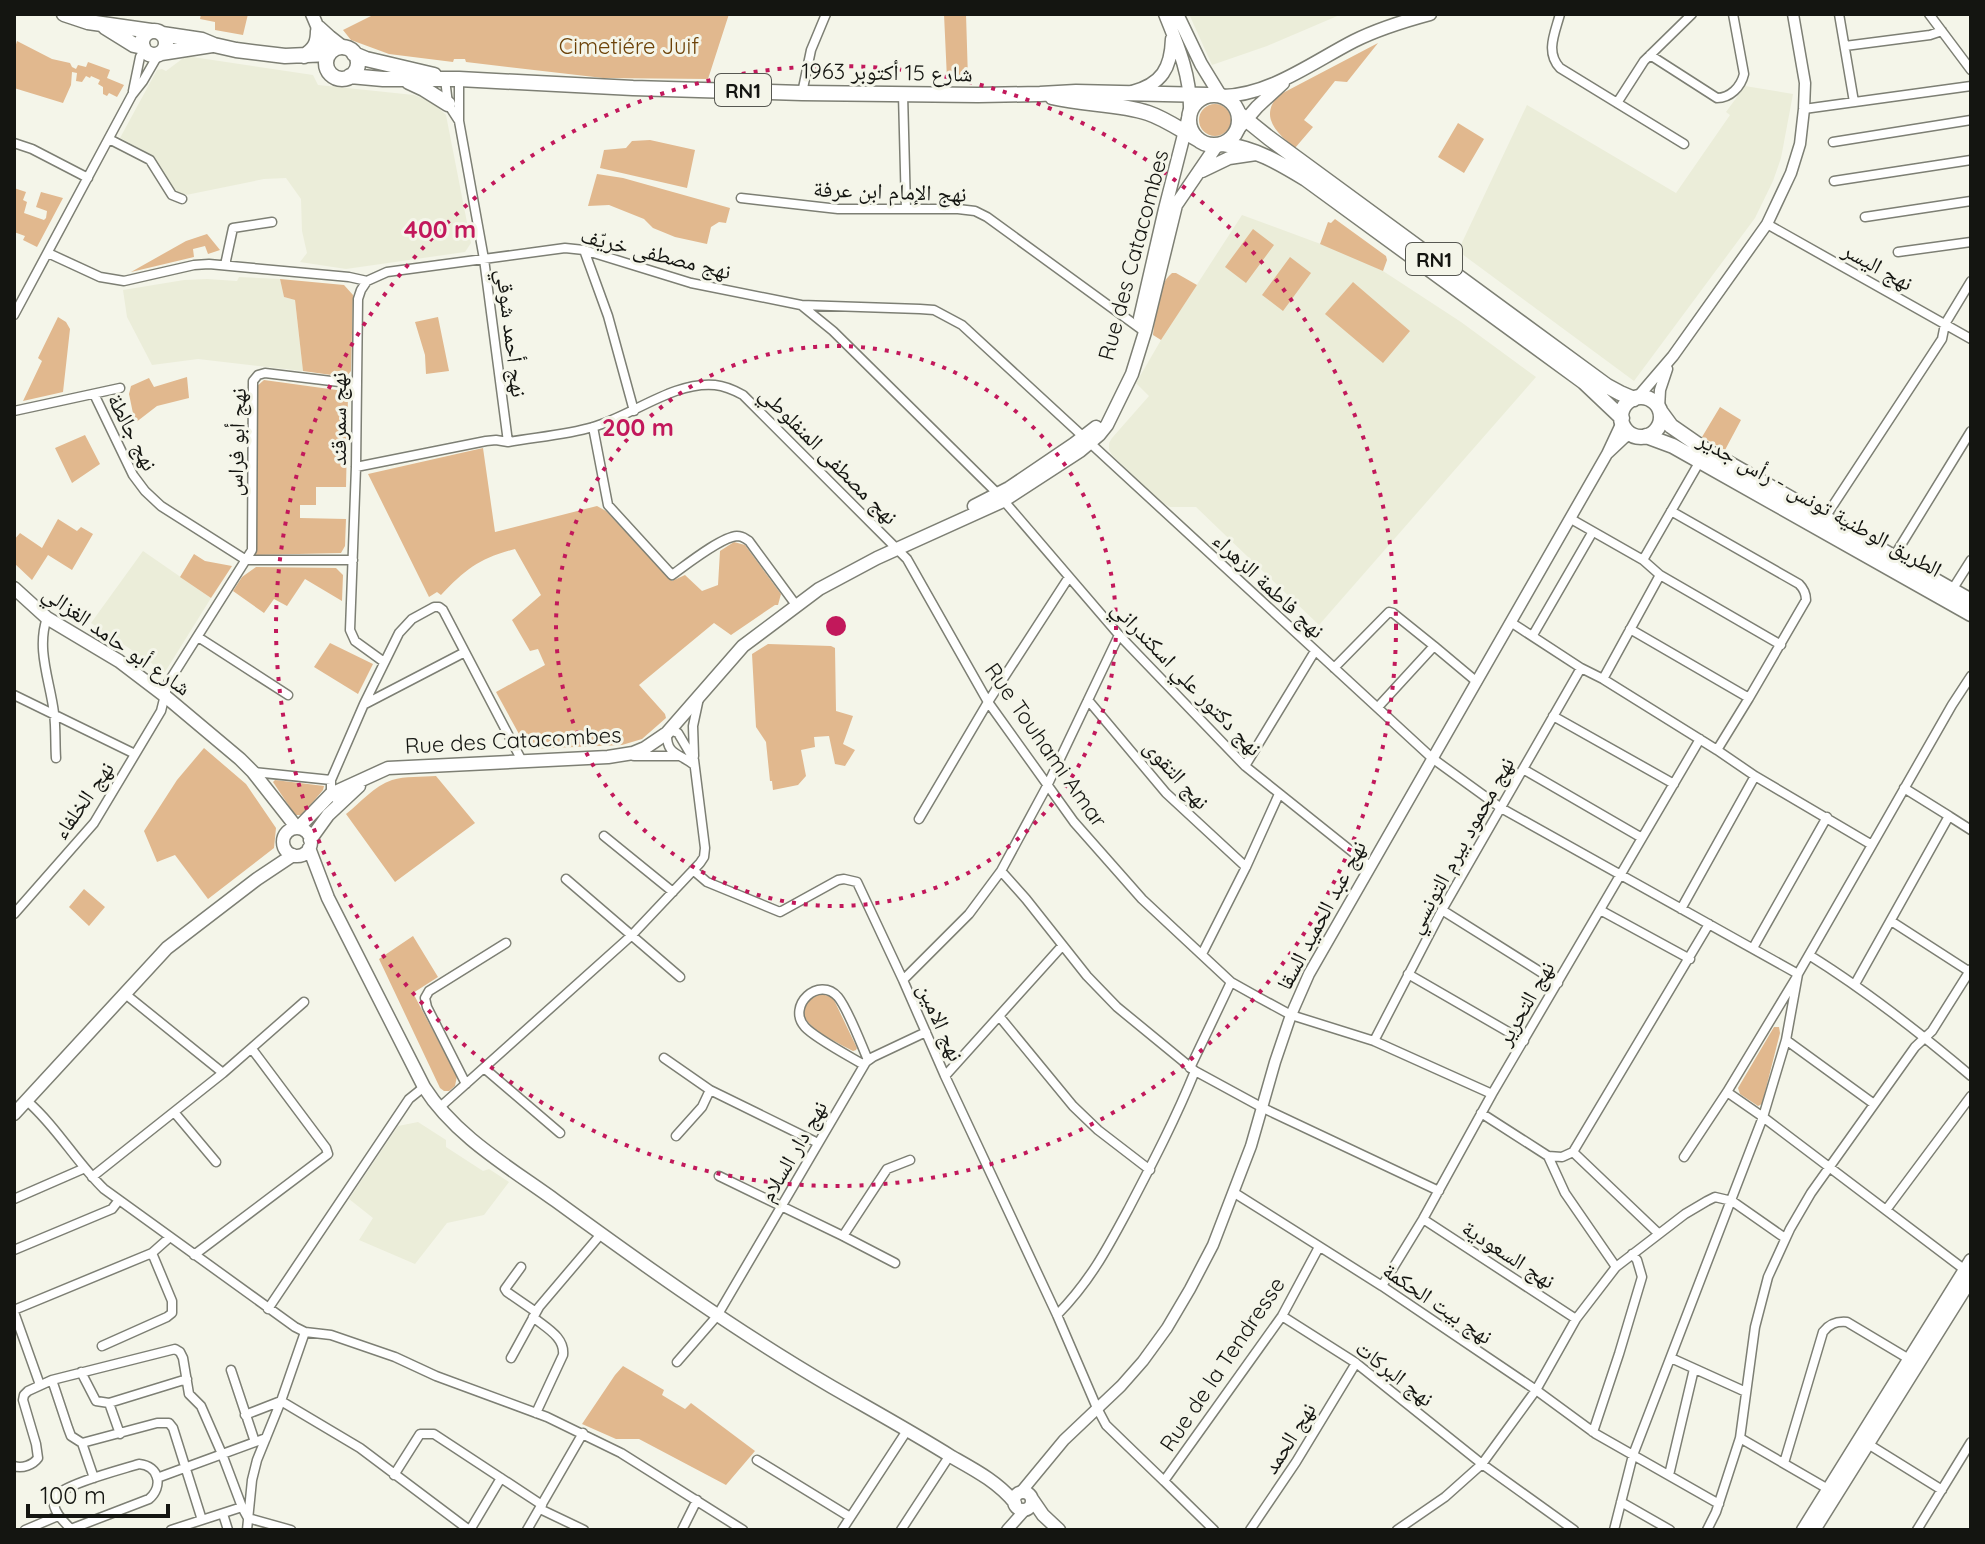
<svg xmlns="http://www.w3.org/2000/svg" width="1985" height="1544" viewBox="0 0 1985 1544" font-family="Quicksand,'Noto Naskh Arabic',sans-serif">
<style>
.built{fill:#ebedd9}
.green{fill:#e1b88e}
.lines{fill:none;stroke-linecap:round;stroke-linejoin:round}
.minor-casing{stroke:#7d7f74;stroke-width:11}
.tertiary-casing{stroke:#7d7f74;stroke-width:13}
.secondary-casing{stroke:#7d7f74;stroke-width:15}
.primary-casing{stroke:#7d7f74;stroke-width:17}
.minor{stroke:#fff;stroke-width:8}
.tertiary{stroke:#fff;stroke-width:10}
.secondary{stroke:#fff;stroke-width:12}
.primary{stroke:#fff;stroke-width:14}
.ring{fill:none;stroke:#c2185b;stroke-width:4;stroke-dasharray:4 8}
.labels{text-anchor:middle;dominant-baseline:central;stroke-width:6;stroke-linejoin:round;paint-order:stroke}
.shield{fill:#f4f5e9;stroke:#575852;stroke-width:2}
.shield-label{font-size:20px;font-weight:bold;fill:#141511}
.park-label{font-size:22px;fill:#6d4208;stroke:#f4f5e9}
.street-label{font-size:22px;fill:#141511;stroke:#f4f5e9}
.centre{fill:#c2185b;stroke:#f4f5e9;stroke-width:4}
.ring-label{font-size:24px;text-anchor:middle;font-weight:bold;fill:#c2185b;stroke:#f4f5e9;stroke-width:6;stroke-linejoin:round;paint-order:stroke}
</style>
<rect width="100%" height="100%" fill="#f4f5e9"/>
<path class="built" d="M1189,14H1342L1267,46L1212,65Z
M186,56L313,75L318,85L414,95L432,102L446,115L471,243L465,252L346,269L300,262L307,253L302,231L301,199L286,178L264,179L186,195L173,190L152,155L120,138L157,70L162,69L166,71Z
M1745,86L1793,94L1781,158L1773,181L1755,218L1634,381L1458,251L1527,105L1676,193L1730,115L1726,112Z
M1242,215L1345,253L1383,271L1461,322L1536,377L1319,625L1196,507H1170L1161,502L1112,455L1109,450V443L1112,438L1149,396L1136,383L1161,340Z
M239,277L280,279L284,297L295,300L303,371L198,359L152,365L127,317L123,290L184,280L207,279L237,281Z
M143,551L211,598L165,672L91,623Z
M418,1122L446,1140V1147L483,1171L489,1169L509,1182L484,1215L447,1223L415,1264L359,1240L373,1218L349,1199L398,1126Z"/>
<path class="green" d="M201,14H248L243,35L215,30V22L200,19Z
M375,14H729L708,79L603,78L466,62L465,59H454L453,62L389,54L351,40L343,30Z
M944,14H966L968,79H947Z
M17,41L52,59L70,63L72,67L76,69L78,65L86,67L88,62L110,70L107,78L124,85L117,97L109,93L107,96L103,94V87L98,84L100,80L91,76L90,78L86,76L82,82L76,81L77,73L72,72L71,85L63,103L14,88V51Z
M1378,43L1347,82L1335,81L1304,120L1313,127L1295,148C1278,134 1258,117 1279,95Z
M1199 120a16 16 0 1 1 32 0a16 16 0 1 1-32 0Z
M1458,123L1484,139L1464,173L1438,157Z
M650,140L695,150L687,188L600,168L604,150L626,148L632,141Z
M597,174L623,178L730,208L726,223L719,222L711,227L707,244L675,237L653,228L644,219L609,205L588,206Z
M14,188L26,192L23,200L27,202L24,213L44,220L46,218L47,211L36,207L41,192L63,198L37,247L23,240L25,236L14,232L16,223L14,222L16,204L14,203Z
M1335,219L1386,256L1387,260L1383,271L1320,244L1328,222L1331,223Z
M1253,229L1274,245L1246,283L1225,267Z
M207,234L220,250L208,254L205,246L193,249L194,257L131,272L186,241Z
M1290,257L1311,273L1283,311L1262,295Z
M1172,273H1176L1197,285L1161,340L1153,335C1156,316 1156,286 1172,273Z
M280,279L344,285L353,295L351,371L346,377L303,371L295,300L284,297Z
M1353,282L1410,331L1383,363L1325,314Z
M58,317L66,322L70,329L63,392L23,401L42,361L38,358Z
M438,317L449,371L426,374L425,355L415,322Z
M187,377L189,398L157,406L135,423L129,394L131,386L149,378L154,387Z
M264,380L344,391L348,396L346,487H316V505H300V518L346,519L345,546L341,553L255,555L256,387Z
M1720,407L1741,420L1725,450L1702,437Z
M85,435L100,464L72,483L55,448Z
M483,448L495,532L597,506L606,511L672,581L685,575L702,591L718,585L720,551L734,542L745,545L781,594L778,605H775L731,635L714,623L639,685L665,714L666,718L642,739L622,745L529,749L525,745L496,692L545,665L538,649L530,651L512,620L541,595L515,549C480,558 466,569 441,595L437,592L429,597L368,474Z
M58,519L77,531L81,527L93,534L72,570L48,555L32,580L14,563V540L20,533L42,548Z
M194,554L205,561L232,566L211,598L180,577Z
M256,567L336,568L343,575L342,601L305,579L287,606L274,599L264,613L233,591L242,577Z
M330,643L373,664L358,694L314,667Z
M768,644L831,646L835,648L836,711L853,716L843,744L855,750L845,766L835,764L829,736L814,737L815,747L801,750L806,776L798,785L773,790L772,781H770L766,742L756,727L752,654Z
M204,748L246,784L276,828L274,848L208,899L175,855L157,862L144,831L177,780Z
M436,776L475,823L395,882L346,814C360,803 374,786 392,780C405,776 422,777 436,776Z
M275,780L324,786L323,790L302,815H295L273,782Z
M84,889L105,907L89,926L69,907Z
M413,936L438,977L413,993L457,1076L455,1086L449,1091H444L440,1088L379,959Z
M819,994L830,996L834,1000L857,1048L856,1050L853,1051C839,1043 797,1026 804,1006C807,999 812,996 819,994Z
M1774,1027H1779L1780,1033L1762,1104L1758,1106L1740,1094L1738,1088Z
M623,1366L664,1390L662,1395L685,1409L691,1403L755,1451L726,1485L639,1439H616L582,1424L615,1375Z"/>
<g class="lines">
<defs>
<path id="minor" d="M1560,14C1555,33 1545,52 1560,68L1684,144
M1839,14L1854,102
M1929,14L1971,70
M1845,46L1930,35L1942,31
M1650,55L1717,98C1730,98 1741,87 1744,74L1733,14
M445,79L448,104L459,121L484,259L508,442
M133,91L140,57L144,50
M802,93L811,50L826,14
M903,94L906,209
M1617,103L1644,61L1692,14
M1804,109L1971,86
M459,120V79
M109,139L150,160L172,195L182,199
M1833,142L1971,120
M14,143L32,149L88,178
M1834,181L1971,160
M741,198L838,209H958L975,211L987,217L1145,332
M1865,217L1971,201
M1767,224L1971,339
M584,250L608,316L634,411
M1898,252L1971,242
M48,253L100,277L124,281L194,265L209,264L349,277L367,281L387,272L565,248L584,250L691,283L801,305L833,331L998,494L1119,635L1245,766L1370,866
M225,265L233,228L272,222
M367,281L361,290L358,299L356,467L350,630L355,641L384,662
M801,305L920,309L934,310L962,325L1432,758L1501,808L1798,974L1872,845L1755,776L1717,750
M14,315L132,95L143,81L158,55
M94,394L133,475L145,491L161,506L246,560
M14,411L120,388
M593,427L608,505L672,575C686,565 721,537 737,536C743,536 744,538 749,541L796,605
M356,467L486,441L496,440L508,442C536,437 566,435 593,427C632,416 674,381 715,385C725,386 734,390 743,395L907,559L988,702L1074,822L1142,899L1231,982L1256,996L1291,1015L1374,1041L1492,1094
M1571,519L1643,560L1660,575L1781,645
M1824,519L1942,339L1945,324L1971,281
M1893,558L1971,431
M246,560H353
M1643,560L1700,461
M1952,590L1971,560
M47,618C36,649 50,681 54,713C56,728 55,743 56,758
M1512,623L1581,668L1603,679L1717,750L1749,698L1806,600C1806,593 1804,589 1799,584L1671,511
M1630,629L1749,698
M1119,635L1047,786L1001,871L969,914L903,980L945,1076L1057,1315L1097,1408L1106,1425L1164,1481
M1533,635L1592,533
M198,637L288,695
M1334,668L1389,612L1393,613L1434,646
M1603,679L1660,575
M14,695L135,754
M1088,700L1166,793L1246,867
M365,704L465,652
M1378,707L1434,646L1477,682
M1553,716L1674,784
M667,733C666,756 680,753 694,765
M634,756H679
M694,756L693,726L699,698
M1245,766L1315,651
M1523,769L1642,838
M253,772L331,780
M1904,788L1949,816
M340,803L331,794V780L364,704L399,633L412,619L434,607H439L443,610L522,761
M919,819L988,702L1069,577
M604,836L673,892
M1872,845L1952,705L1971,676
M693,870L707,882L780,912L838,880L844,879L857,882L903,980
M1001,871L1026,899L1087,976L1117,1007L1195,1071L1263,1108L1439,1191
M566,879L680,977
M1681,909L1755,776
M1442,910L1558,983
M1600,910L1690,959
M14,914L94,823L161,711L168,683L252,550L253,381L258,375L265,373L356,384
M1891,921L1970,972
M1753,948L1827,817
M1202,954L1246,867L1279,794
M1809,955C1867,991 1919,1032 1971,1076
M1408,974L1524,1041
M1855,984L1949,816L1971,830
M124,993L223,1073
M999,1016L1073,1106L1098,1130L1150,1170
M1786,1040L1874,1104
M1374,1041L1442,910L1581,668
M664,1058L710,1090
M864,1065C849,1056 815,1038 805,1027C786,1006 819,975 838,997C848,1009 861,1044 868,1060
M484,1068L560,1133
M1190,1068L1231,982
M945,1076L1062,946
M466,1084L427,1007L425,998L429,991L506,943
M1727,1092L1763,1117L1965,1270
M27,1101C57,1127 76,1162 104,1189L295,1327L305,1332L331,1335L395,1357L436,1376L547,1417L621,1453L743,1530
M439,1108L632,935L700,863L704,857L705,848L694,760L678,733L670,730
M174,1112L216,1162
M1481,1113L1548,1156L1562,1157L1573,1152L1709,924
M676,1136L702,1107L710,1090L818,1143
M1573,1152L1659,1234
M1548,1156L1565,1193L1616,1267
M1684,1157L1727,1092L1796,978
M719,1176L843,1236L895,1263
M92,1177L223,1073L304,1002
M1233,1192L1382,1286L1536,1390L1596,1434L1719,1504
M14,1199L85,1168
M1886,1210L1971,1096
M1423,1219L1576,1319
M843,1236L887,1169L910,1160
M14,1250L112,1209L119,1200
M194,1255L328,1154L326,1148L252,1049
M521,1267L505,1289L507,1292L536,1312
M1382,1286L1423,1219L1492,1094L1700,739
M268,1309L409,1099L424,1087
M14,1310L152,1253L170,1237
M14,1312L40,1385
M1057,1315C1091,1280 1107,1249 1130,1206C1153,1162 1176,1118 1195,1071
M1282,1316L1356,1363L1482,1464L1574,1530
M533,1317C546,1328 565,1337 563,1355L536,1413
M102,1346L167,1317L172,1313V1301L152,1253
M511,1358L539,1307L601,1234
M1671,1358L1746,1392
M677,1362L717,1316L866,1062L873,1057L926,1032
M231,1370L255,1442
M81,1372L96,1401L109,1403L187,1379
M52,1380L68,1428L71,1436L82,1443L94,1478
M109,1403L120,1434
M245,1415L281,1401L360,1448L469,1530
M1593,1432L1619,1354L1642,1277L1637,1260L1632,1254
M1740,1438L1828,1489
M82,1443L157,1423H169L173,1428L202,1520
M1868,1444L1942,1490
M757,1460L850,1517
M1784,1463L1823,1332C1829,1324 1836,1321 1847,1322L1909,1359
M14,1466C22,1469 33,1465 38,1458L36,1444L23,1400L24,1395L28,1391L52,1380L175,1349L180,1352L183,1358L189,1394L201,1406L222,1454L242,1507L248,1518L291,1530
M394,1475L420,1434H434L542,1505
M1669,1475L1694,1369
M157,1478L266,1438
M1621,1502L1670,1530
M540,1509L584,1530
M223,1514L228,1530
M71,1529L149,1499C163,1487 160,1466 139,1464C120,1470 64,1484 53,1498C53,1512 63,1521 72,1530
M25,1530L58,1516
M171,1530L242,1507
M247,1530L252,1480L257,1460L281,1401L305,1332
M470,1530L501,1478
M527,1530L583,1433
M682,1530L697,1500
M842,1530L908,1429
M901,1530L950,1455
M1214,1530L1164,1481L1282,1316L1319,1247
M1250,1530L1296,1462L1356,1363
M1397,1530L1445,1497L1482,1464L1536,1390L1576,1319L1616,1267L1685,1214L1707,1201L1715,1197L1732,1201L1785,1238
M1614,1530L1633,1455L1763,1117L1786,1040L1798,974
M1707,1530L1716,1512L1740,1438L1755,1327L1768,1277L1790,1229L1811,1193L1915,1047L1932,1031L1971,969
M1917,1530L1971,1442"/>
<path id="tertiary" d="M1637,398L1673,356L1767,224L1791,173L1800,144L1804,109L1805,83L1793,14
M1659,408L1660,390L1667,369
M1622,422L1607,454L1624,438L1631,434
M1021,1492L1064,1440L1121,1386L1143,1361L1167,1328L1190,1289L1213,1245L1251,1146L1275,1062L1291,1015L1309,974L1607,454
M1007,1530L1025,1510"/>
<path id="secondary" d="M312,14L329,54
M1165,14C1178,46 1191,76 1190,111
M1177,14L1201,64L1220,95
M319,27L330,37L344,48
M1132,92C1162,84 1171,68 1172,39
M1223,96C1270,95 1313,62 1354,41C1378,29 1404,21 1430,14
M1238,129L1257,107L1283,83
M1202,171L1229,158L1256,154
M1140,318L1165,209L1188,119
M974,506L1009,488L1074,444L1096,427
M14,588L47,618L119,661L165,696L240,759L253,772L297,828
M298,828L331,794L388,768L608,757L633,753L645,748L667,733L743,646L819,589L877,558L1003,501L1080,451L1099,435L1107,425L1132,374L1145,332L1176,205L1217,145
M283 842a14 14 0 1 1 28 0a14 14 0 1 1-28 0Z
M310,840L328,815L359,786
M309,848L328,898L424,1087C455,1136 509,1167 556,1201C645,1266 736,1331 832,1387C872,1410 912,1432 952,1457C975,1470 998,1482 1015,1503
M14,1114L167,948L257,879L293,855
M1014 1501a9 9 0 1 1 18 0a9 9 0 1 1-18 0Z
M1032,1499L1043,1515L1059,1530
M1803,1530L1971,1260
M1814,1530L1971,1279"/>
<path id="primary" d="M64,14L88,22L151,31
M105,27L134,45L143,47
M142 43a12 12 0 1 1 24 0a12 12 0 1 1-24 0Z
M162,34L202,40L214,45L236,50L285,56L329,54
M326 63a16 16 0 1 1 32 0a16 16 0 1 1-32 0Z
M161,53L212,45
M354,54L366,59L434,75
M304,56C315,49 318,43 318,31
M350,76L383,79H459L633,88L802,93L978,95L1040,94L1076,92L1208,95
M409,82L424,89L448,104
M1189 120a25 25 0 1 1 50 0a25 25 0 1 1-50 0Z
M1052,97C1084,105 1118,103 1148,113C1166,119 1182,131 1199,140
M1238,113L1269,138L1607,386L1620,393L1634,399
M1223,144C1256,149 1278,162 1306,179L1584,382L1622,418
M1621 417a20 20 0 1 1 40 0a20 20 0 1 1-40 0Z
M1660,411L1671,426L1707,451L1971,601
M1646,436L1673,446L1971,614"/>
</defs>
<use href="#minor" class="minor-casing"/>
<use href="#tertiary" class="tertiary-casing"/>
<use href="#secondary" class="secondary-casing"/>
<use href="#primary" class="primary-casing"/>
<use href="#minor" class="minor"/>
<use href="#tertiary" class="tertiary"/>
<use href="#secondary" class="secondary"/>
<use href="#primary" class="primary"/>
</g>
<g class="ring">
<circle cx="836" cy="626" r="280"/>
<circle cx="836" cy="626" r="560"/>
</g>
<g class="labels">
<g class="shield">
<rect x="715" y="74" width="56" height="32" rx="6"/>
<rect x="1406" y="243" width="56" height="32" rx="6"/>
</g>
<g class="shield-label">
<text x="743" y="90">RN1</text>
<text x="1434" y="259">RN1</text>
</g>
<g class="park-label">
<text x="629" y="46">Cimetiére Juif</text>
</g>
<g class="street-label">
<text transform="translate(887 72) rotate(1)">شارع 15 أكتوبر 1963</text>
<text transform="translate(890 191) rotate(2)">نهج الإمام ابن عرفة</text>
<text transform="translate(656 253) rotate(14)">نهج مصطفى خريّف</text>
<text transform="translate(1133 255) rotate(-75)">Rue des Catacombes</text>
<text transform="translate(1878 266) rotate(29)">نهج اليسر</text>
<text transform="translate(512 333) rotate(83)">نهج أحمد شوقي</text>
<text transform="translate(338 419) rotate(-90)">نهج سمرقند</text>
<text transform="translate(133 432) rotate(63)">نهج جالطة</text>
<text transform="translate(236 442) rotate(-88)">نهج أبو فراس</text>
<text transform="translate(829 455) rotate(45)">نهج مصطفى المنفلوطي</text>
<text transform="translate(1820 504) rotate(29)">الطريق الوطنية تونس - رأس جدير</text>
<text transform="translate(1269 585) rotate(43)">نهج فاطمة الزهراء</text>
<text transform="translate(117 640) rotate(35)">شارع أبو حامد الغزالي</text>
<text transform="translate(1187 678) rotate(46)">نهج دكتور علي اسكندراني</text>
<text transform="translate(513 740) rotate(-3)">Rue des Catacombes</text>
<text transform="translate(1046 745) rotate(55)">Rue Touhami Amar</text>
<text transform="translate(1177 774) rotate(48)">نهج التقوى</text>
<text transform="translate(83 800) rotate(-55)">نهج الخلفاء</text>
<text transform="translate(1460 845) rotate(-61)">نهج محمود بيرم التونسي</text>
<text transform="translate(1321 915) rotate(-62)">نهج عبد الحميد السقا</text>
<text transform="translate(1525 1003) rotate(-60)">نهج التحرير</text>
<text transform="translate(941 1022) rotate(66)">نهج الامين</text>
<text transform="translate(793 1151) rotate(-60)">نهج دار السلام</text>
<text transform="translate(1509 1254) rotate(33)">نهج السعودية</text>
<text transform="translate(1438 1303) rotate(34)">نهج بيت الحكمة</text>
<text transform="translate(1222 1364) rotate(-56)">Rue de la Tendresse</text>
<text transform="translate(1395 1373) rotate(38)">نهج البركات</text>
<text transform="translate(1289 1438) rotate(-58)">نهج الحمد</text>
</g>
</g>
<circle cx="836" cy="626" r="12" class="centre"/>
<g class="ring-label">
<text x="440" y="238">400 m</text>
<text x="638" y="436">200 m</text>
</g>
<rect width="1985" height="1544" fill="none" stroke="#141511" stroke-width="32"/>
<path d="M28 1504v12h140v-12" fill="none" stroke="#141511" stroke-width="4"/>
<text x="40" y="1504" font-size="24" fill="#141511" stroke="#f4f5e9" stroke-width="6" paint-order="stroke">100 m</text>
</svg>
